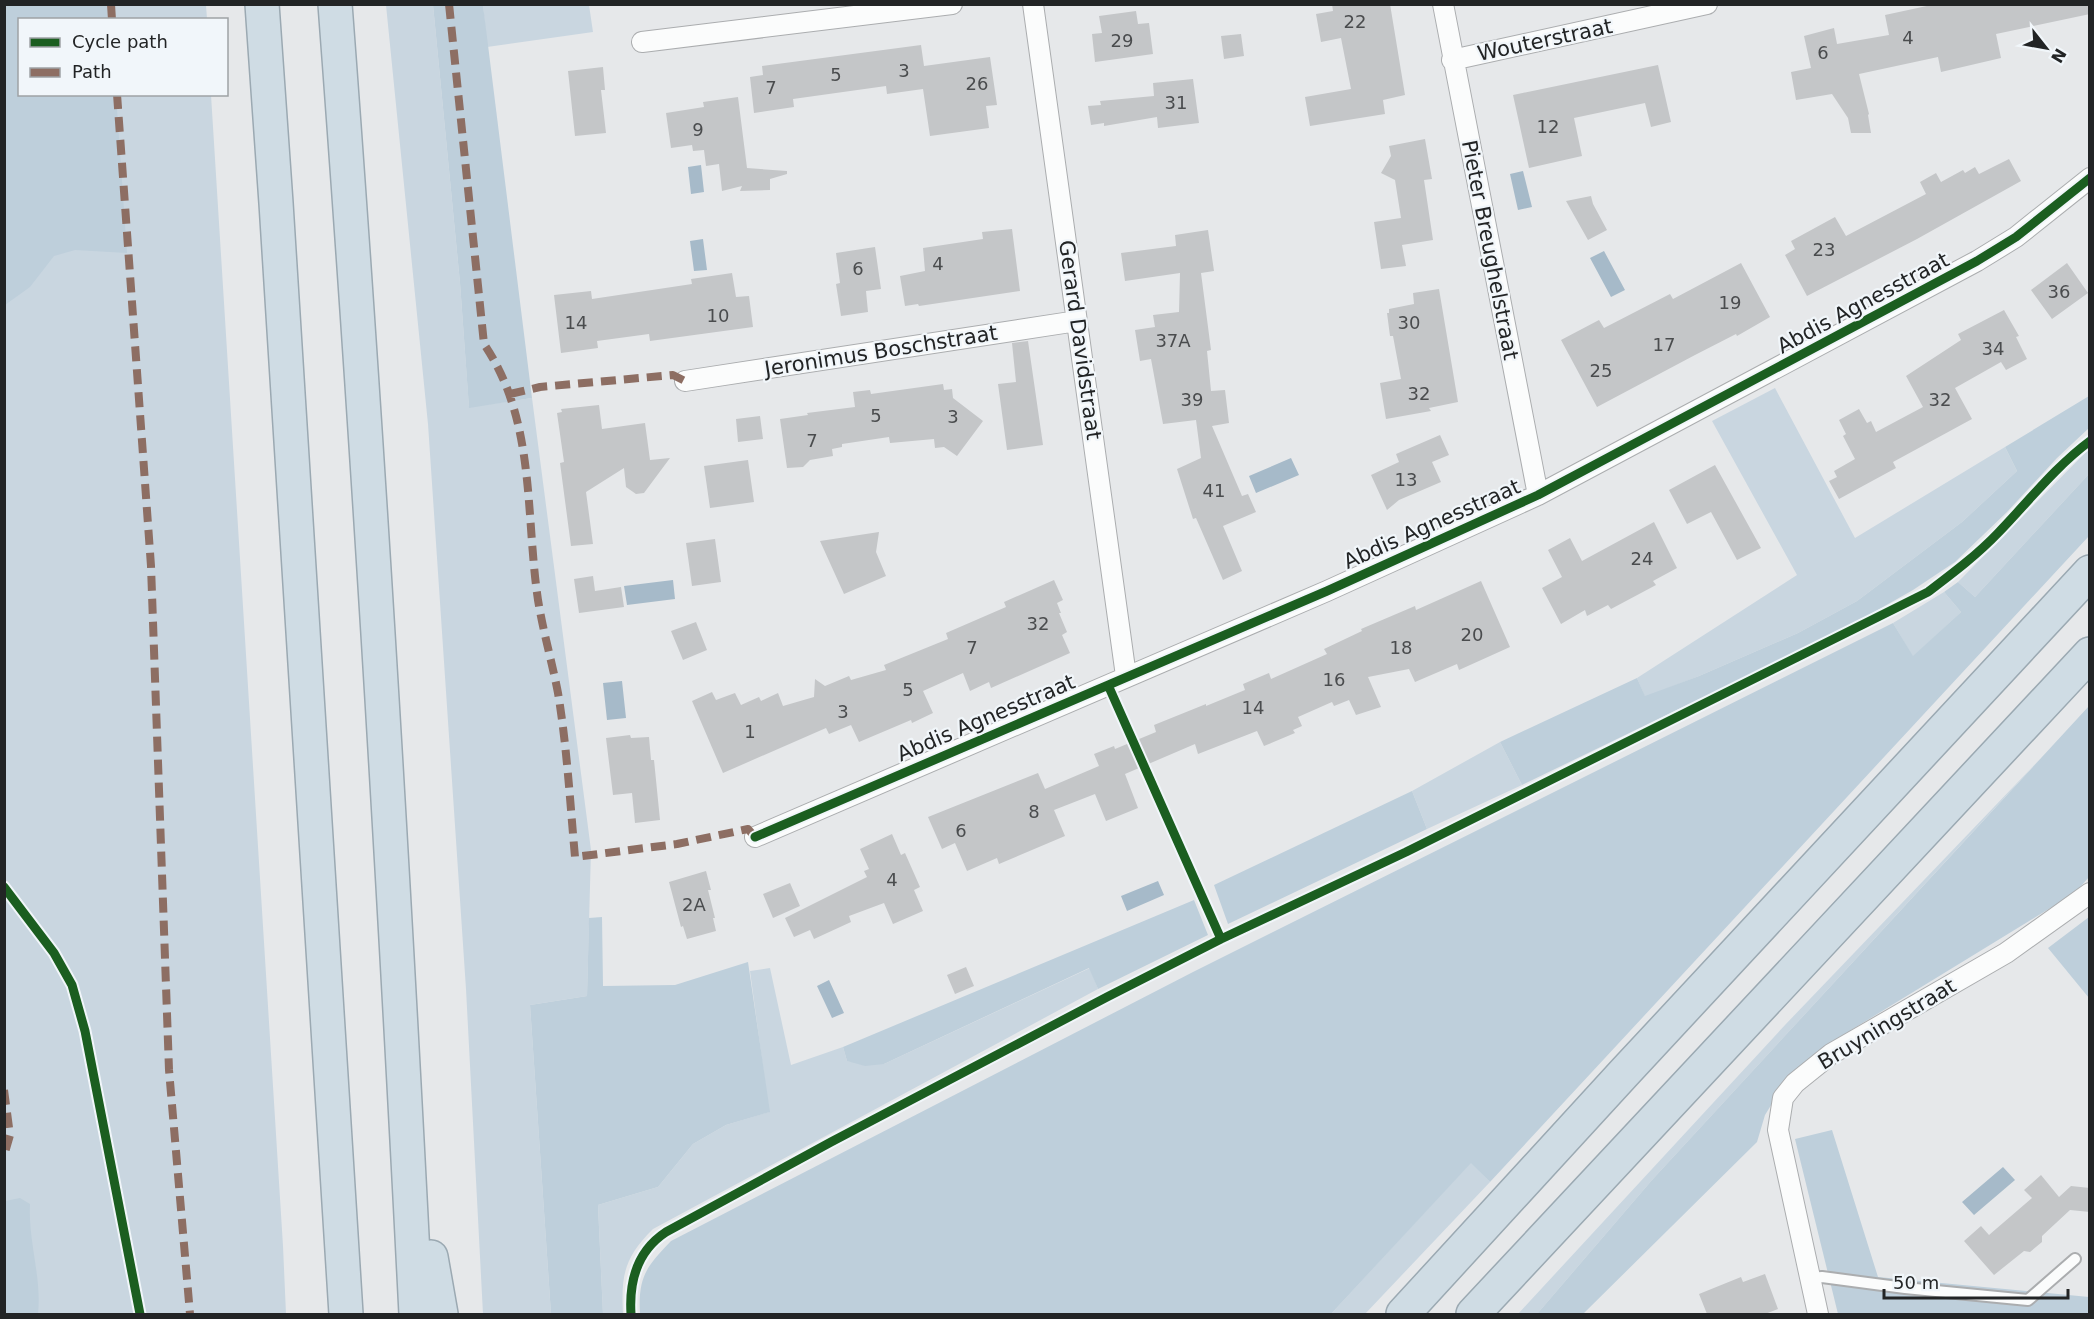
<svg xmlns="http://www.w3.org/2000/svg" width="2094" height="1319" viewBox="0 0 2094 1319" font-family="'DejaVu Sans',sans-serif">
<style>
.green{fill:#c9d6e0}
.forest{fill:#becfdb}
.water{fill:#a6bac9}
.building{fill:#c4c6c8}
.lines{fill:none;stroke-linecap:round;stroke-linejoin:round}
.lane-casing{stroke:#abadaf;stroke-width:14}
.street-casing{stroke:#abadaf;stroke-width:22}
.highway-casing{stroke:#9ba9b2;stroke-width:36}
.lane{stroke:#fbfcfc;stroke-width:10}
.street{stroke:#fbfcfc;stroke-width:20}
.highway{stroke:#cfdce4;stroke-width:33}
.quiet{stroke:#8d6e63;stroke-width:8;stroke-dasharray:15 8;stroke-linecap:butt}
.cycleway-casing{stroke:#f1f6fa;stroke-width:13}
.cycleway{stroke:#1b5e20;stroke-width:9}
.labels{text-anchor:middle;dominant-baseline:central;stroke-width:4.5;stroke-linejoin:round;paint-order:stroke}
.number-label{font-size:18px;fill:#4a4c4e}
.street-label{font-size:21px;fill:#222425;stroke:#f1f6fa}
</style>
<rect width="100%" height="100%" fill="#e6e8ea"/>
<path class="green" d="M5,5H206L207,19L20,20V94L211,95L283,1246L286,1314H5Z
M386,5H433L460,283L469,407L532,398L591,850L587,996L530,1005L551,1314H483L466,989L428,424Z
M483,5H589L593,32L487,47Z
M1775,388L1855,538L2005,447L2017,471L1962,522L1857,601L1798,633L1699,676L1645,697L1637,678L1797,575L1712,421Z
M2089,449V474L1975,597L1958,582Z
M1944,592L1961,612L1913,657L1893,623Z
M1500,742L1522,785L1427,829L1412,791Z
M2041,758L1652,1180L1537,1314H1518L1785,1025Z
M770,968L791,1065L843,1047L847,1061L884,1064L1090,968L1098,989L653,1229C624,1258 621,1275 623,1314H603L598,1205L658,1187L693,1144L726,1125L769,1112L750,971Z
M1471,1162L1490,1182L1365,1314H1331Z"/>
<path class="forest" d="M5,4L109,5L110,19L20,20V94L116,95L127,253L75,250L54,256L30,287L5,305Z
M433,5H483L532,398L469,408L460,283Z
M2089,396V428L2057,458L2007,512L1955,562L1913,590L1844,629L1522,785L1500,742L1637,678L1645,696L1699,676L1798,633L1857,601L1962,522L2017,471L2005,447Z
M2089,474V536L1490,1182L1471,1163L1331,1314H640C638,1277 646,1267 671,1241L1193,972L1893,623L1913,656L1961,612L1944,592L1958,582L1975,597Z
M2089,706V877L2075,893L1825,1046L1784,1084L1765,1115L1757,1142L1583,1314H1537L1652,1180Z
M1412,791L1427,829L1228,924L1214,885Z
M1194,900L1208,935L1098,989L1089,968L884,1064L865,1066L847,1061L843,1047Z
M602,917L603,986L675,985L748,962L770,1112L726,1125L693,1144L658,1187L598,1205L603,1314H551L530,1005L587,996L589,918Z
M2089,917V998L2048,948Z
M1832,1130L1878,1277L2089,1297V1314H1838L1795,1139Z
M20,1198L30,1204C28,1241 42,1278 38,1314H5V1201Z"/>
<path class="water" d="M701,165L704,192L691,194L688,167Z
M1523,171L1532,207L1518,210L1510,174Z
M703,239L707,270L694,271L690,241Z
M1604,251L1625,290L1611,297L1590,258Z
M1291,458L1299,475L1256,493L1249,476Z
M673,580L675,599L627,605L624,586Z
M622,681L626,718L607,720L603,683Z
M1158,881L1164,895L1127,911L1121,896Z
M829,980L844,1013L832,1018L817,986Z
M2003,1167L2015,1180L1974,1215L1962,1202Z"/>
<path class="building" d="M1332,4H1390L1405,95L1383,100L1385,114L1310,126L1305,97L1351,89L1341,38L1321,42L1316,14L1333,11Z
M1936,4H2090V14L1996,34L2001,58L1941,72L1938,57L1859,74L1869,114L1868,115L1871,133H1851L1848,118L1832,94L1796,100L1791,72L1811,68L1804,36L1834,28L1837,44L1889,35L1885,15Z
M1136,11L1138,24L1149,23L1153,54L1095,62L1092,34L1102,33L1099,16Z
M1241,34L1244,56L1224,59L1221,36Z
M921,45L924,66L990,57L997,105L986,106L989,128L930,136L923,89L887,94L886,86L793,99L794,107L754,113L750,77L763,75L762,66Z
M1658,65L1671,122L1651,127L1645,103L1574,118L1582,156L1529,168L1513,95Z
M603,67L605,90H601L606,133L575,136L568,71Z
M1193,79L1199,123L1158,128L1157,117L1104,126V123L1091,125L1088,106L1101,105L1100,101L1154,96L1153,83Z
M738,97L747,168L787,171V174L770,179V190L740,191L742,186L722,191L719,164L706,166L704,150L693,151L692,145L671,148L666,113L704,107L703,102Z
M1425,139L1432,179L1424,180L1433,240L1402,245L1406,266L1381,269L1374,222L1401,218L1395,180L1381,173L1391,156L1389,146Z
M2009,159L2021,181L1917,239L1807,296L1785,255L1795,249L1791,241L1835,217L1846,236L1926,194L1920,182L1936,173L1941,182L1963,170L1965,173L1975,167L1979,174Z
M1591,196L1593,204L1607,230L1588,240L1566,201Z
M1012,229L1020,291L919,306L918,304L905,306L900,276L925,271L923,248L983,239L982,232Z
M1208,230L1214,271L1201,273L1211,350L1207,351L1211,391L1225,390L1229,423L1212,426L1242,496L1248,494L1256,512L1223,526L1242,571L1223,580L1196,518L1193,519L1177,469L1201,458L1196,420L1163,424L1151,359L1140,361L1135,330L1155,327L1153,315L1179,312L1180,273L1125,281L1121,253L1176,246L1175,235Z
M875,247L881,289L866,291L868,312L841,316L836,284L840,283L836,253Z
M1741,263L1770,317L1737,336L1736,334L1695,355L1597,407L1561,340L1599,320L1604,328L1670,294L1673,299Z
M2067,263L2088,293L2052,319L2031,290Z
M732,273L736,297L749,296L753,327L650,341L649,334L597,341L598,348L561,353L554,295L591,291L592,299L692,284L691,279Z
M1439,289L1458,402L1429,408L1431,411L1386,419L1380,383L1401,379L1393,336H1390L1387,313H1389V309L1414,304L1413,293Z
M2004,310L2019,336L2016,337L2027,359L2006,370L2001,362L1955,388L1972,419L1893,462L1896,468L1839,499L1829,481L1837,477L1834,471L1855,459L1843,436L1846,434L1839,420L1859,409L1867,423L1871,421L1876,432L1923,407L1906,376L1961,340L1958,334Z
M1028,341L1043,445L1007,450L998,384L1016,382L1012,343Z
M943,384L944,390L952,389L953,398L983,421L957,456L944,447L935,448L934,439L890,443L889,437L842,444V447L832,449L833,456L810,460L803,467L787,468L780,419L808,415L807,413L855,407L853,392L870,390L871,394Z
M599,405L602,429L645,423L650,460L670,458L644,493L636,494L626,487L624,468L586,492L593,544L571,546L560,463L564,462L557,413L562,412L561,409Z
M760,416L763,439L738,442L736,419Z
M1440,435L1449,455L1432,462L1441,482L1399,500L1387,510L1371,475L1399,462L1396,454Z
M748,460L754,502L710,508L704,466Z
M1715,465L1761,548L1737,560L1711,512L1687,524L1669,490Z
M1654,522L1677,568L1653,581L1656,585L1611,609L1608,605L1587,616L1585,610L1561,624L1542,588L1562,577L1548,550L1570,538L1582,561Z
M879,532L876,552L886,576L844,594L820,541Z
M715,539L721,582L692,586L686,543Z
M593,576L595,591L621,587L624,607L579,613L574,579Z
M1054,580L1063,600L1057,603L1061,613H1059L1067,632L1062,635L1070,653L991,688L989,682L970,691L963,673L923,691L933,713L912,723L911,720L859,742L851,725L829,734L826,728L723,773L692,701L712,692L716,700L735,693L741,705L759,697L761,701L778,693L783,706L814,697L815,679L825,686L849,676L851,680L886,670L884,665L948,639L946,633L1006,607L1004,602Z
M1481,581L1510,647L1459,670L1457,664L1415,682L1409,669L1368,677L1381,707L1356,715L1349,700L1334,706L1332,702L1298,717L1302,726L1293,730L1295,733L1264,746L1257,731L1198,754L1195,744L1125,774L1138,808L1106,821L1095,794L1054,810L1065,836L999,864L997,858L967,871L955,843L942,849L928,817L1038,773L1045,789L1099,766L1094,754L1114,746L1115,749L1156,732L1154,725L1206,704V706L1245,690L1243,684L1269,673L1271,679L1327,654L1324,649L1362,631L1361,629L1415,606L1416,610Z
M696,622L707,650L683,660L671,631Z
M630,735L631,738L649,737L651,760H654L660,820L635,823L632,793L613,795L606,738Z
M892,834L901,855L905,853L920,887L914,890L923,911L893,924L884,903L849,916L851,922L814,939L810,930L794,937L785,918L867,877L864,871L869,869L860,849Z
M706,871L711,890H708L715,918H713L716,931L687,939L683,926L681,927L669,882Z
M790,883L800,906L773,918L763,894Z
M966,967L974,986L955,994L947,975Z
M2041,1175L2059,1197L2071,1186L2090,1188V1212L2070,1210L2042,1236V1242L2030,1252L2024,1251L1994,1275L1964,1241L1981,1226L1989,1235L2032,1198L2024,1190Z
M1765,1274L1778,1309L1765,1314H1707L1699,1294L1741,1277L1743,1282Z"/>
<g class="lines">
<defs>
<path id="lane" d="M1810,1278L1822,1277L1905,1288L2028,1300L2075,1259"/>
<path id="street" d="M1033,4L1126,676
M1443,4L1538,495
M642,42L952,4
M1452,60L1707,4
M685,381L1077,321
M755,837L1327,591L1538,495L1977,261L2016,237L2090,178
M1818,1314L1778,1130L1783,1098L1795,1083L1831,1054L2006,953L2090,893"/>
<path id="highway" d="M262,4L276,203L346,1314
M335,4C368,441 394,878 416,1314
M431,1257L441,1314
M1403,1314L1624,1073L2090,572
M1473,1314L2090,654"/>
</defs>
<use href="#lane" class="lane-casing"/>
<use href="#street" class="street-casing"/>
<use href="#highway" class="highway-casing"/>
<use href="#lane" class="lane"/>
<use href="#street" class="street"/>
<use href="#highway" class="highway"/>
<path class="quiet" d="M111,4L112,20
M449,4L484,344C536,421 525,512 538,600C543,631 552,662 558,693C567,747 570,802 575,857L677,844L748,829L755,837
M117,94L151,566L169,1070L190,1314
M510,394L540,387L673,375L685,381
M4,1090L10,1135L4,1156"/>
<defs>
<path id="cycleway" d="M1108,685L1221,939
M755,837L1327,591L1538,495L1977,261L2016,237L2090,178
M4,887L54,953L72,985L85,1031L140,1314
M631,1314C629,1282 637,1251 666,1232L831,1142L1107,997L1221,939L1406,852L1928,592C1953,573 1977,555 1998,533C2029,501 2055,467 2090,441"/>
</defs>
<use href="#cycleway" class="cycleway-casing"/>
<use href="#cycleway" class="cycleway"/>
</g>
<g class="labels">
<g class="number-label">
<text x="1355" y="21">22</text>
<text x="1908" y="37">4</text>
<text x="1122" y="40">29</text>
<text x="1823" y="52">6</text>
<text x="904" y="70">3</text>
<text x="836" y="74">5</text>
<text x="977" y="83">26</text>
<text x="771" y="87">7</text>
<text x="1176" y="102">31</text>
<text x="1548" y="126">12</text>
<text x="698" y="129">9</text>
<text x="1824" y="249">23</text>
<text x="938" y="263">4</text>
<text x="858" y="268">6</text>
<text x="2059" y="291">36</text>
<text x="1730" y="302">19</text>
<text x="718" y="315">10</text>
<text x="576" y="322">14</text>
<text x="1409" y="322">30</text>
<text x="1173" y="340">37A</text>
<text x="1664" y="344">17</text>
<text x="1993" y="348">34</text>
<text x="1601" y="370">25</text>
<text x="1419" y="393">32</text>
<text x="1192" y="399">39</text>
<text x="1940" y="399">32</text>
<text x="876" y="415">5</text>
<text x="953" y="416">3</text>
<text x="812" y="440">7</text>
<text x="1406" y="479">13</text>
<text x="1214" y="490">41</text>
<text x="1642" y="558">24</text>
<text x="1038" y="623">32</text>
<text x="1472" y="634">20</text>
<text x="972" y="647">7</text>
<text x="1401" y="647">18</text>
<text x="1334" y="679">16</text>
<text x="908" y="689">5</text>
<text x="1253" y="707">14</text>
<text x="843" y="711">3</text>
<text x="750" y="731">1</text>
<text x="1034" y="811">8</text>
<text x="961" y="830">6</text>
<text x="892" y="879">4</text>
<text x="694" y="904">2A</text>
</g>
<g class="street-label">
<text transform="translate(1545 40) rotate(-12)">Wouterstraat</text>
<text transform="translate(1490 250) rotate(79)">Pieter Breughelstraat</text>
<text transform="translate(1863 303) rotate(-28)">Abdis Agnesstraat</text>
<text transform="translate(1080 340) rotate(82)">Gerard Davidstraat</text>
<text transform="translate(881 351) rotate(-9)">Jeronimus Boschstraat</text>
<text transform="translate(1432 524) rotate(-24)">Abdis Agnesstraat</text>
<text transform="translate(986 718) rotate(-23)">Abdis Agnesstraat</text>
<text transform="translate(1887 1024) rotate(-31)">Bruyningstraat</text>
</g>
</g>
<rect width="2094" height="1319" fill="none" stroke="#222425" stroke-width="12"/>
<rect x="18" y="18" width="210" height="78" fill="#f1f6fa" stroke="#9ea2a5" stroke-width="1.5"/>
<rect x="30" y="38" width="30" height="9" fill="#1b5e20" stroke="#9ea2a5" stroke-width="1.5"/>
<text x="72" y="48" font-size="18" fill="#222425">Cycle path</text>
<rect x="30" y="68" width="30" height="9" fill="#8d6e63" stroke="#9ea2a5" stroke-width="1.5"/>
<text x="72" y="78" font-size="18" fill="#222425">Path</text>
<g transform="translate(2046 48) rotate(121)" stroke="#f1f6fa" stroke-width="4.5" paint-order="stroke">
<path d="M0-4.5L10 22L0 15L-10 22Z" fill="#222425"/>
<text y="-9" font-size="16" font-weight="bold" text-anchor="middle" fill="#222425">N</text>
</g>
<path d="M1884 1289v9h184v-9" fill="none" stroke="#222425" stroke-width="3"/>
<text x="1893" y="1289" font-size="18" fill="#222425" stroke="#f1f6fa" stroke-width="4.5" paint-order="stroke">50 m</text>
</svg>
